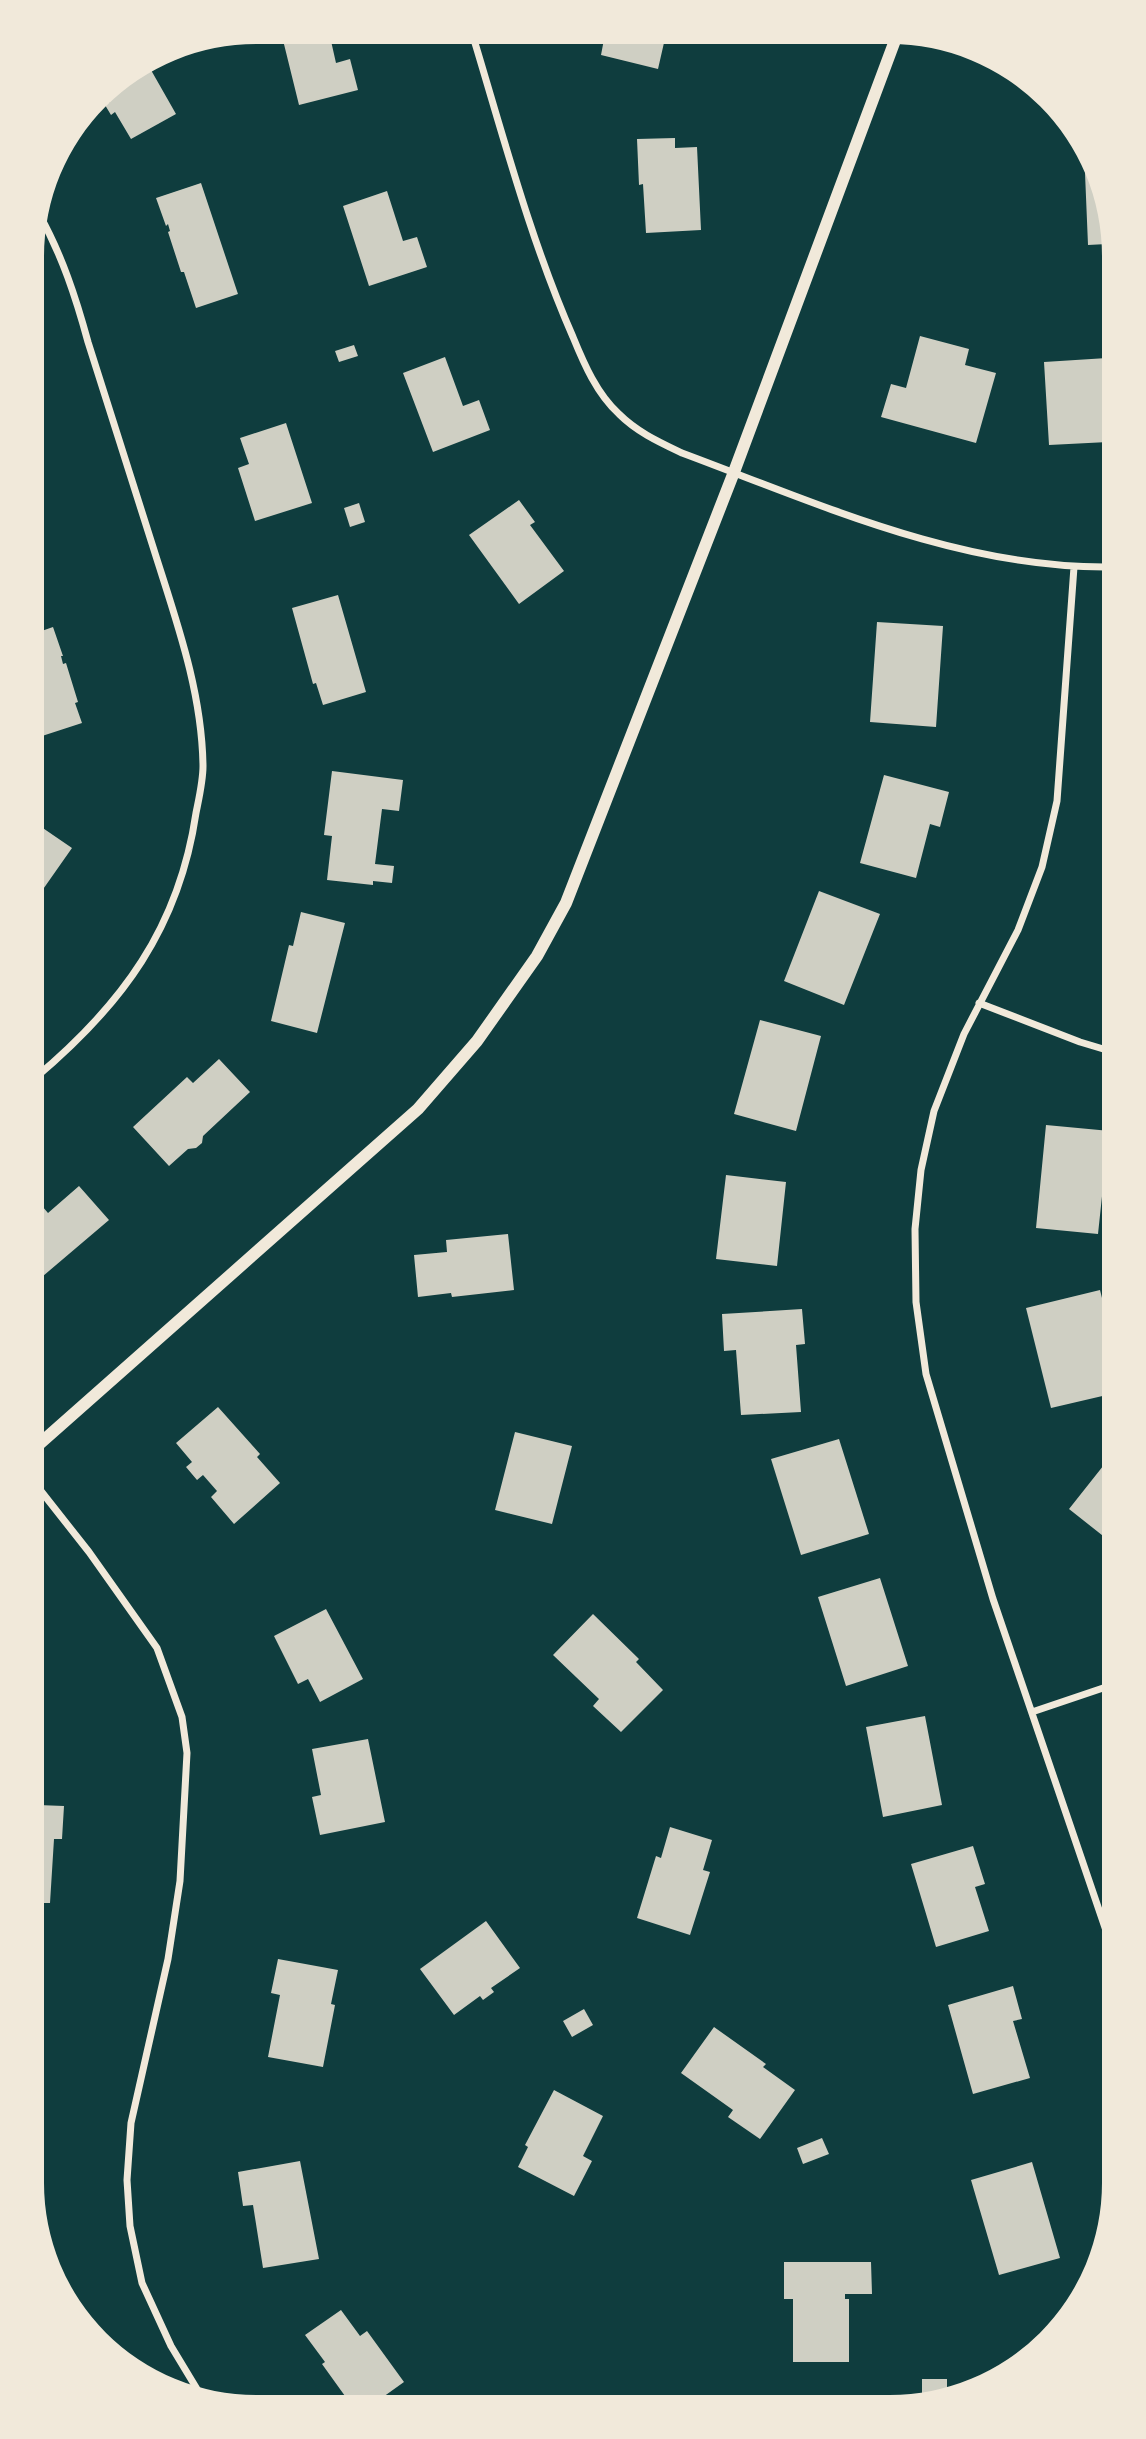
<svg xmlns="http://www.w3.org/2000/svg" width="1146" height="2439" viewBox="0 0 1146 2439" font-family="Cabin,sans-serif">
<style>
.building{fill:#cfcfc3}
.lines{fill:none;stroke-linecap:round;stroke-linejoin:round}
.minor{stroke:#f1e9da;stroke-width:7}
.tertiary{stroke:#f1e9da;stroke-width:12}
</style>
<rect width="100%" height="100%" fill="#0f3d3e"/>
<path class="building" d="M281,32H329L336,63L350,59L358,90L299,105Z
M605,34H666L658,69L601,55Z
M147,63L176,114L131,139L115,112L111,115L105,105L110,102L104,92L107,87Z
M675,138V148L697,147L701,230L646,233L643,184L639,185L637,139Z
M1085,173H1097L1107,197V244L1088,245Z
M201,183L238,294L196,308L184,272H181L168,232L170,231L168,224L166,226L156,198Z
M387,191L403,241L417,237L427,267L369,286L343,206Z
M920,336L969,349L965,365L996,373L976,443L881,417L891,384L906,388Z
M354,345L358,356L339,362L335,351Z
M445,357L463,406L479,400L490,430L433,452L403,373Z
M1107,358L1108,442L1049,445L1044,362Z
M286,423L312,503L255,521L238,468L249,464L240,438Z
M519,500L535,522L530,525L564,571L519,604L469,535Z
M359,503L365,522L350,527L344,508Z
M338,595L366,692L323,705L316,683L313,684L292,608Z
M877,622L943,626L936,727L870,722Z
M53,627L63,656H61L63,664L66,663L78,702L75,703L82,723L39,737L34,721L33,634Z
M332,771L403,780L399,811L382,809L375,864L394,866L392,883L373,881V885L327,880L332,836L324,835Z
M884,775L949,792L940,827L930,824L916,878L860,863Z
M34,822L72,848L39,895L34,892Z
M819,891L880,914L844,1005L784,981Z
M301,912L345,923L317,1033L271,1021L289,945L293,946Z
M760,1020L821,1036L796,1131L734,1114Z
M219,1059L250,1092L203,1136L202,1143L196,1148L188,1149L169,1166L133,1127L187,1077L193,1083Z
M1046,1125L1110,1131V1168H1105L1098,1234L1036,1228Z
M726,1175L786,1182L777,1266L716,1259Z
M79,1186L109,1220L36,1282V1212L42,1206L48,1213Z
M508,1234L514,1290L452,1297L451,1293L418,1297L414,1255L447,1252L446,1240Z
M1100,1290L1111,1334V1353L1109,1354L1111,1363V1394L1051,1408L1026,1308Z
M802,1309L805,1344L796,1345L801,1412L741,1415L736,1350L724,1351L722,1314Z
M218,1407L260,1454L257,1457L280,1483L234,1524L211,1497L217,1491L203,1475L197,1480L186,1467L192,1462L176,1443Z
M515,1432L572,1446L552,1524L495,1510Z
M839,1439L869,1534L801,1555L771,1459Z
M1111,1456V1495L1112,1543L1069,1509Z
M880,1578L908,1666L846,1686L818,1597Z
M326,1609L363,1679L320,1702L308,1679L298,1684L274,1636Z
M593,1614L639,1659L636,1662L663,1690L621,1732L593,1706L599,1699L553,1655Z
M925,1716L942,1805L883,1817L866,1727Z
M368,1739L385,1822L320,1835L312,1797L321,1795L312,1749Z
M38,1805L64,1806L62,1839H54L50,1903H38Z
M670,1827L712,1840L703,1870L710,1872L690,1935L637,1918L656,1856L661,1858Z
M973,1846L985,1884L975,1887L989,1931L936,1947L911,1864Z
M486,1921L520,1968L491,1988L494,1992L483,2000L480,1996L454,2015L420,1969Z
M278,1959L338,1970L331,2004L335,2005L323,2067L268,2057L280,1995L271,1993Z
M1013,1986L1022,2019L1013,2021L1030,2078L973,2094L948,2005Z
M584,2009L593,2025L572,2037L563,2021Z
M714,2027L766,2064L763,2067L795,2090L760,2139L728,2117L733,2110L681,2073Z
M554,2090L603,2116L583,2156L592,2161L574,2196L518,2167L528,2147L525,2145Z
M822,2138L829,2154L803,2164L797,2148Z
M300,2161L319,2259L263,2268L253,2205L243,2206L238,2172Z
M1032,2162L1060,2258L999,2275L971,2180Z
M784,2262H871L872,2294H845V2299H849V2362H793V2299H784Z
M341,2310L360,2336L367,2331L404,2382L376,2402L350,2403L322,2364L325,2362L305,2335Z
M922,2379H947V2396H922Z"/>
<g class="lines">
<path class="minor" d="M472,33C503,135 530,239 573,337C584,364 597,394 619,414C637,432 659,442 682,453C819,504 959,568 1108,567
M1074,567L1057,801L1042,867L1018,930L964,1034L934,1111L921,1170L915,1229L916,1302L926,1374L993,1599L1113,1951
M979,1003L1080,1042L1110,1051
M35,1078C122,1005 179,928 196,813C199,798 203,781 203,766C202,691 176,620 154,550C132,481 110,412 88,342C76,298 62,255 39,214
M37,1486L89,1552L157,1648L182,1717L187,1753L180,1881L168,1959L131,2123L127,2180L130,2226L142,2283L171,2346L203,2399
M1032,1712L1112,1685"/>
<path class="tertiary" d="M36,1447L418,1109L477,1041L537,956L566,903L734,472L897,35"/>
</g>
<path d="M0 0H1146V2439H0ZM256 44H890A212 212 0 0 1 1102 256V2183A212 212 0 0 1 890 2395H256A212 212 0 0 1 44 2183V256A212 212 0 0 1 256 44Z" fill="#f1e9da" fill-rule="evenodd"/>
</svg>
